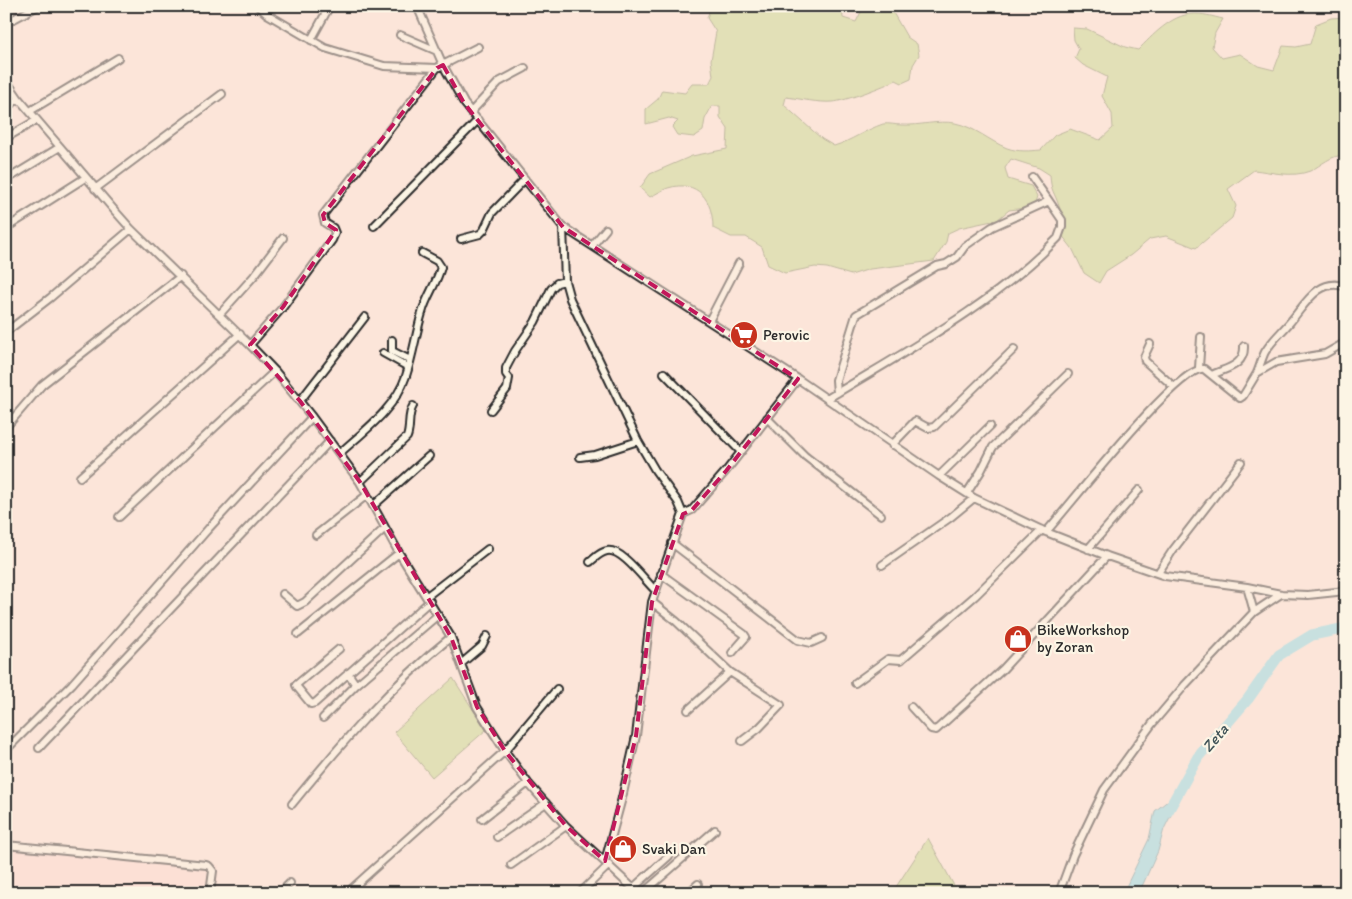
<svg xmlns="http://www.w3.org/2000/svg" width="1352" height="899" viewBox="0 0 1352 899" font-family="Itim,sans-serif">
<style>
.built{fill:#fcdad1}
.green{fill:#c4d98e;stroke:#78825c}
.water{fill:#8ad9e7;stroke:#64939c}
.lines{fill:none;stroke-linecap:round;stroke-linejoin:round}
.river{stroke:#8ad9e7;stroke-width:11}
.minor-casing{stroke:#2b2b2b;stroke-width:10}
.minor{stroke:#fcf5e5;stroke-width:6}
.marked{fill:none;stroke:#c2185b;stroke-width:4;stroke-dasharray:10 6;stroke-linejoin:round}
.labels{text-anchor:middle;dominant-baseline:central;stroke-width:4.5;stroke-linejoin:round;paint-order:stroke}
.poi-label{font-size:15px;fill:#2b2b2b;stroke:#fcf5e5;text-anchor:start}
.water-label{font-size:16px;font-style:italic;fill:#43565a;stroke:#fcf5e5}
</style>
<rect width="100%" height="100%" fill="#fce5d9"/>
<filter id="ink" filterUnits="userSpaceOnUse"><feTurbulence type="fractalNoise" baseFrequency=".02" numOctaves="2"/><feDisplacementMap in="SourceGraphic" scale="10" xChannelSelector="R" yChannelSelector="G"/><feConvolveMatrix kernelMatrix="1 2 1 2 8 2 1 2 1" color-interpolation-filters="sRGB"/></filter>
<g filter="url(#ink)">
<path class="built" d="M6,843L219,865L217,893H6Z"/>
<path class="green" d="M711,6H756L758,9L775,14L786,6H842L843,18L856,22L864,6H883L892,11L907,37L917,44L919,55L913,65L911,79L902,83L896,80C885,86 845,101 833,102C817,103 802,99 786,97L784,105L822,139L834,146C851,141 865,130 883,124C889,123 895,125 902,125C920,126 937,120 955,123C975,127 989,141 1007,148C1018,152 1030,151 1041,150L1055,135L1070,129L1100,140L1113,128L1112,114L1102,96L1107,77L1083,65L1075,58L1079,49L1074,40L1073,28L1087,29L1125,47L1138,50C1152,36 1171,15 1192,14C1202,13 1214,17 1223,19L1215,33L1212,47L1222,58L1240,54L1258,66L1274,70L1283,46L1296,47L1310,44L1316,24L1331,18L1346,17V155C1330,155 1322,165 1310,171C1292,178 1272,172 1254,170L1228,189L1236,206L1232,218L1196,248L1166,236L1150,239L1131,255L1106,271L1099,283L1084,273L1072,248L1061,234C1062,225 1063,215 1059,206C1054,191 1051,192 1050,175L1039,168L1011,159L1005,168L1008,179L1031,186L1037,197L1034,207L1009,210L997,220L959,228L948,233L946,242L934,261L870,269L851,275L827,268L815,267L785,273L768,265L762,247L746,237H731L713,228C713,200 698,179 668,188C662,190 656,194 650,197L640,188L650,174L692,156L727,149L728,129L720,117V106H712L705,119L703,131L694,137L677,135L672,127L678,121L669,118L646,124V109L658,99L662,90L685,93L692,84H709L713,76L711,60L716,32L707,18Z
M453,678L486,730L432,777L394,732Z
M928,838L958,893H892Z"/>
<path class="water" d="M1175,798L1178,801L1164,829L1158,851L1139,893H1123L1149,839L1155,811L1170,799Z"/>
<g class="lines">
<path class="river" d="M1168,811L1198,757L1248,699L1279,655L1312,635L1346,628"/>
<defs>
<path id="minor" d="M258,6L267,14L325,48L384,66L437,68L478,47
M417,6L443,65L464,103L563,227L565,281L570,299L638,441L655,470L678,502L683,514L652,602L636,736L622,798L605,861
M6,23L38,6
M400,35L437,51
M311,40L328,9
M6,80L19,99L115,211L131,229L250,345L275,371L312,417L360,482L399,553L451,637L477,707L505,751L528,783L566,826L638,893
M6,107L19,99
M30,111L118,58
M471,112L499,82L525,68
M6,138L37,120
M6,180L60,147
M95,189L222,94
M374,226L478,120
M563,227L798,379L939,476L974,498L1046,532L1107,556L1165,576L1247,587L1281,594L1308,595L1346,591
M6,228L85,178
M461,239L480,234L484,230L492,213L525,179
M592,246L606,229
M220,314L254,276L283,238
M709,321L739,263
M6,332L50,298L131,229
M392,340V351L410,360
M1150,344L1144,357L1145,361L1173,386
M250,345L283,307L332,240L335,233L333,228L325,223L323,215L437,68
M383,353L408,367
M1199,368L1201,337
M664,373L741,452
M1257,373C1260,366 1262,358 1265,352C1272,340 1282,332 1291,321C1304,306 1319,276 1346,287
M1212,375C1226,368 1245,366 1244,346
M837,393L836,380L856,315L937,266L946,264L957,257L965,246L992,227L1049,201L1032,177
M827,399C906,351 994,304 1058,238L1062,227V220L1049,201
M300,401L365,317
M491,410L507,389L509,378L506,374V368L515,351L535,322L551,289L557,283L565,281
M767,418L805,456L881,515
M6,427L42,385L181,276
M892,445L915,421L928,428L934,427L1014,349
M340,453C364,431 395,409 406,376C413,355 416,333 422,313C426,297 437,283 441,267L437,261L422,253
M580,457L595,455L638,441
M939,476L990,426
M80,477L240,334
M360,482L407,437C411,427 407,416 413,406
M967,493L981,471L993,447L1068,374
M373,506L429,456
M683,514L692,510L726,471L798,379
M119,517L275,371
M1046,532C1068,508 1179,364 1204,369L1240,398L1243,396L1257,373L1276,362L1325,354L1346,342
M316,535L367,495
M672,543L798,640L811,643L822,638
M1088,549L1139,490
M590,562C595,558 600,552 607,551C622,548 645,581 656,591
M882,565L951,517L974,498
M1158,573L1173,550L1241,462
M661,574L744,634L746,637L732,653
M1247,587L1254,612
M283,594L297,606L305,602L385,528
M427,596L488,549
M652,602L676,621L730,672L781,705L759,728L742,741
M298,634L399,553
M339,649L296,685L297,687L311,704L315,703L430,601
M462,663L482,646L487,636
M348,673L356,685
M855,683L888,659L901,660L903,658L975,596L1042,530
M911,707L931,729L936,730L1003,669L1107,556
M688,710L730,672
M323,718L356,685L438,615
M39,748L330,441
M6,750L72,684L209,528L312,417
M292,804C341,744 390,686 451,637
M482,819L528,783
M497,837L546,803
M6,845L206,865L209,866L213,871L210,893
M511,865L566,826
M633,888L669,856
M280,893L290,883
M347,893L505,751L557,689
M580,893L609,865
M643,893L715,830
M688,893L698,884
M1059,893L1073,855L1104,790L1152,724L1185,685L1254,612L1281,594"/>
</defs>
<use href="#minor" class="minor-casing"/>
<use href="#minor" class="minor"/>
</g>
</g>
<path d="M0 0H1352V899H0ZM443,65L464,103L563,227L798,379L726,471L692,510L683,514L652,602L636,736L605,861L566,826L505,751L477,707L451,637L360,482L300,401L250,345L283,307L336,230L325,223L323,215L437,68Z" fill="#fce5d9" fill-opacity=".55" fill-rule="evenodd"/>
<path class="marked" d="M443,65L464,103L563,227L798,379L726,471L692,510L683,514L652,602L636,736L605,861L566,826L505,751L477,707L451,637L360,482L300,401L250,345L283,307L336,230L325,223L323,215L437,68Z"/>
<defs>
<symbol id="supermarket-disc" viewBox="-11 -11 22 22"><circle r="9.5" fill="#c8321e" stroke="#fcf5e5"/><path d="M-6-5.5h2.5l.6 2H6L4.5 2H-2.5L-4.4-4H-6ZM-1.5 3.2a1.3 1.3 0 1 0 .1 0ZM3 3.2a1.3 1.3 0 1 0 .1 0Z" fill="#fff"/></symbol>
<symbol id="shop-disc" viewBox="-11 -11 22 22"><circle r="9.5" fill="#c8321e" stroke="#fcf5e5"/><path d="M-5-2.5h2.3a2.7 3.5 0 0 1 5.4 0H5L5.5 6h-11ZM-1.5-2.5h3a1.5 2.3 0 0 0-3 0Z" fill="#fff"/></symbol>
</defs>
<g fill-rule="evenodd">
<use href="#supermarket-disc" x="728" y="319" width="32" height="32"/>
<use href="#shop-disc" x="1002" y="623" width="32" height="32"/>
<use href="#shop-disc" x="607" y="833" width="32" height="32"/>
</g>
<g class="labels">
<g class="poi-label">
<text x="763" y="335">Perovic</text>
<text x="1037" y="630">BikeWorkshop<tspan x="1037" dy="17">by Zoran</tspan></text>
<text x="642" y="849">Svaki Dan</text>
</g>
<g class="water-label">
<text transform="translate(1215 738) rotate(-50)">Zeta</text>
</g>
</g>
<rect width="1352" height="899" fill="none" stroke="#fcf5e5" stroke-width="25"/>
<rect x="12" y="12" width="1327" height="874" fill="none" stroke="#2b2b2b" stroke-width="2" filter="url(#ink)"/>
</svg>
